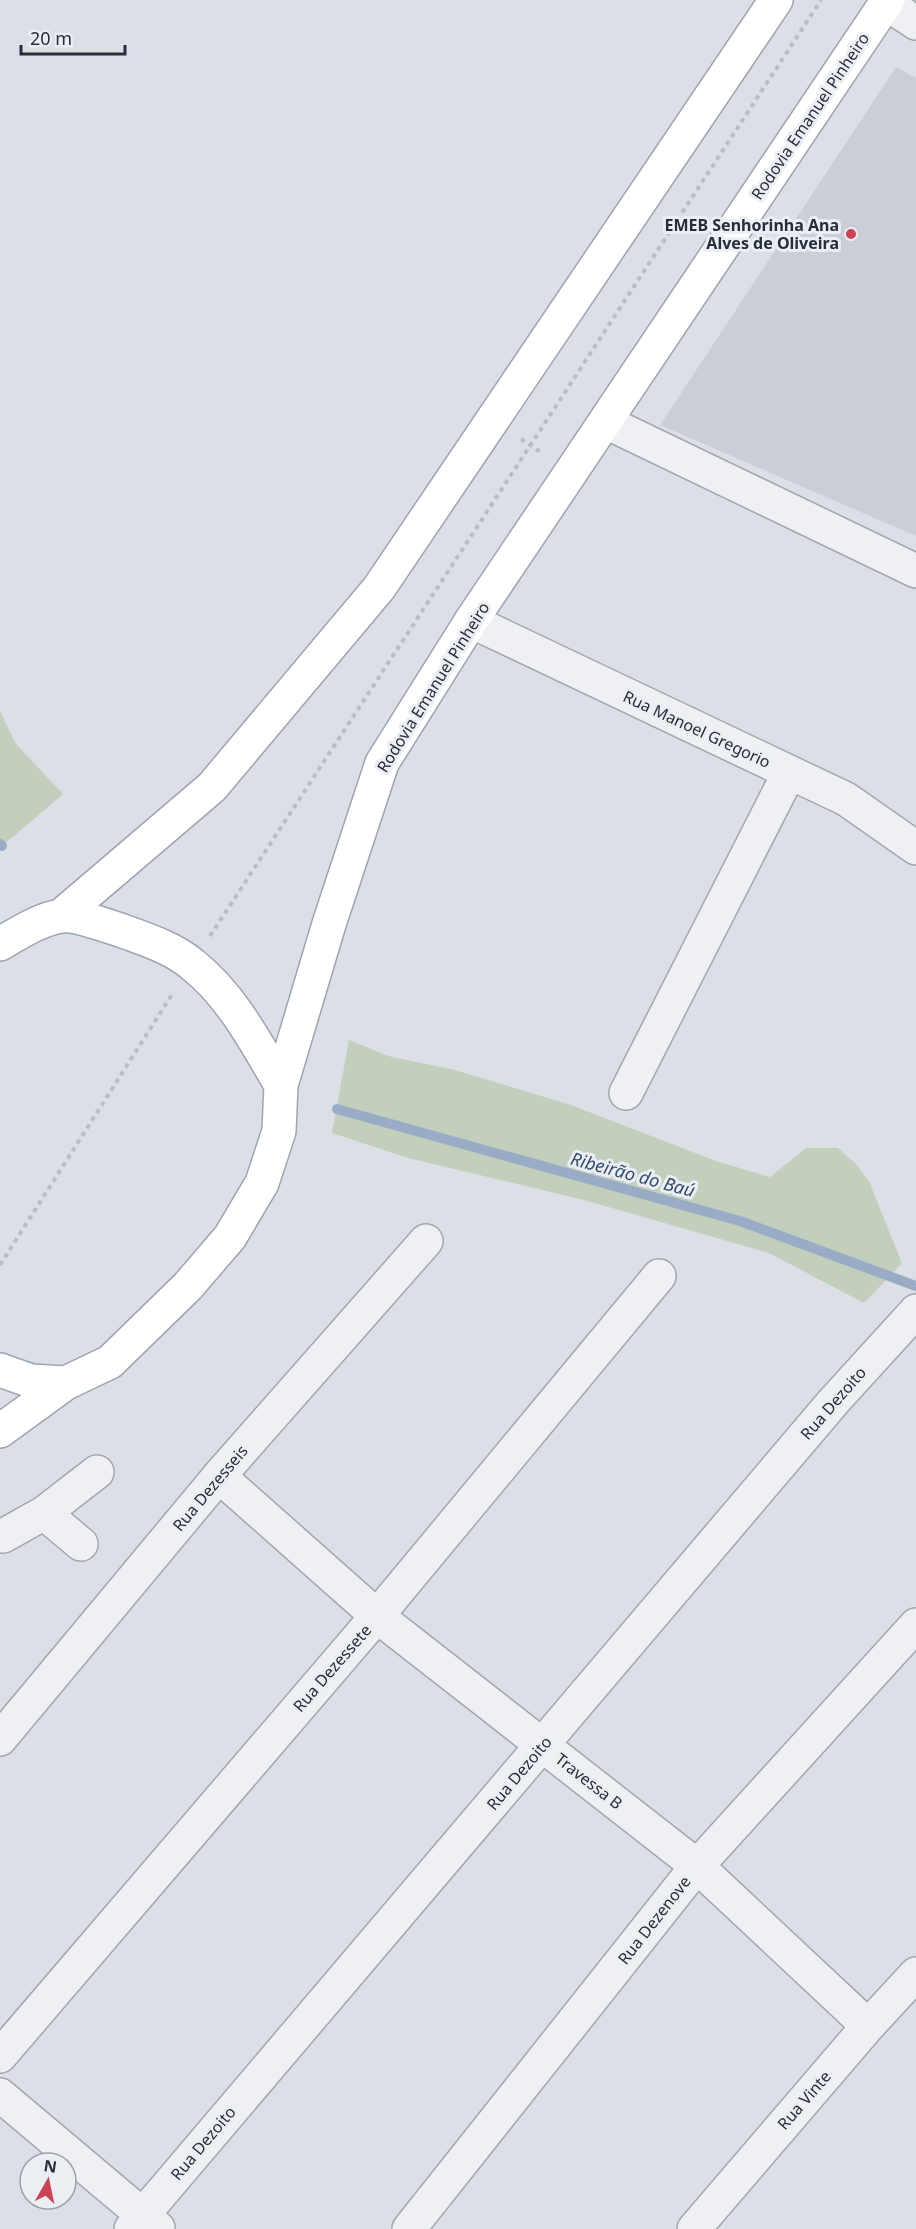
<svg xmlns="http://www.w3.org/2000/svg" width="916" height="2229" viewBox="0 0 916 2229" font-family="'Noto Sans',sans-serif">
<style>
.built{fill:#cacfd7}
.green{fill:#c2cfbd}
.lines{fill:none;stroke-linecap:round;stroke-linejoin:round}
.stream{stroke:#98adc5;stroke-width:10}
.minor-casing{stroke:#a2a7af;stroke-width:36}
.major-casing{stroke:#9ca4b1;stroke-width:36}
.path{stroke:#babec4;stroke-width:4;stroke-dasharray:4.5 4.5;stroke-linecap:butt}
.minor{stroke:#eef0f4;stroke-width:33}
.major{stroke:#fff;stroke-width:33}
.poi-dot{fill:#c84456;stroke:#ebeff4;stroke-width:2}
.labels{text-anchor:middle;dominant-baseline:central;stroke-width:6;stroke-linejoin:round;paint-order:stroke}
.street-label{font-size:16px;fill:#272e3b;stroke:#ebeff4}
.poi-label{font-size:16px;font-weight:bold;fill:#272e3b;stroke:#ebeff4;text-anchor:end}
.water-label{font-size:18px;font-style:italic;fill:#334c6d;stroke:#ebeff4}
</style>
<rect width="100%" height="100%" fill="#dce0e6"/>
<path class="built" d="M896,67L916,78V536L660,425Z"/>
<path class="green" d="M0,711L16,744L63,794L0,848Z
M349,1040L388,1056L455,1070L571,1105L716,1161L770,1177L806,1148H838L856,1164L869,1181L902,1263L864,1303L769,1253L584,1200L408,1158L332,1133Z"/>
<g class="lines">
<path class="stream" d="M0,844L2,846
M337,1109L740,1221L916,1286"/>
<defs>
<path id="minor" d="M886,3L916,23
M606,422L916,571
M471,621L846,799L916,848
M626,1093L789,773
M219,1476L377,1616L697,1866L868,2026
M44,1513L97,1472
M3,1536L44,1513L81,1544
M0,1739L219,1476L426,1241
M0,2056L377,1616L659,1276
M0,2095L158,2228
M131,2229L834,1401L916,1311
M409,2229L697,1866L916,1625
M694,2229L868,2026L916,1974"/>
<path id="major" d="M62,915L212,787L379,588L776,0
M0,944C17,934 42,918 62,916C74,914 111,927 123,931C147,940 173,948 193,965C232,996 256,1043 281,1085
M0,1370L31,1381L66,1383
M0,1431L66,1383L110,1362L188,1286L230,1237L262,1183L279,1131L281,1085L329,924L382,763L471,621L888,0"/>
</defs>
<use href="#minor" class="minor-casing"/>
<use href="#major" class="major-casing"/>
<path class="path" d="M521,439L542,453
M210,936L821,0
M0,1265L173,993"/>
<use href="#minor" class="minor"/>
<use href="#major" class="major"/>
</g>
<circle class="poi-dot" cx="851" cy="234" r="6"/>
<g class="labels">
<g class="street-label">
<text transform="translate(810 116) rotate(-56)">Rodovia Emanuel Pinheiro</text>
<text transform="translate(433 687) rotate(-58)">Rodovia Emanuel Pinheiro</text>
<text transform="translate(697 729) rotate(25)">Rua Manoel Gregorio</text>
<text transform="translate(833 1403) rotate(-49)">Rua Dezoito</text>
<text transform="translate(210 1488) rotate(-50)">Rua Dezesseis</text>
<text transform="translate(332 1668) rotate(-49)">Rua Dezessete</text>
<text transform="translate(519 1773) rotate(-50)">Rua Dezoito</text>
<text transform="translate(589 1781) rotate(38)">Travessa B</text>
<text transform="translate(654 1920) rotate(-52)">Rua Dezenove</text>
<text transform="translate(804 2100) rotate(-49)">Rua Vinte</text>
<text transform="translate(203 2143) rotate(-50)">Rua Dezoito</text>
</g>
<g class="poi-label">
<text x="839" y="225">EMEB Senhorinha Ana<tspan x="839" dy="18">Alves de Oliveira</tspan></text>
</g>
<g class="water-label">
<text transform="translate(633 1174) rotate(15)">Ribeirão do Baú</text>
</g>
</g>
<g transform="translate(48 2181) rotate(9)"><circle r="28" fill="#ebeff4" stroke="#9da2aa" stroke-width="1.5"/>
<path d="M0-4.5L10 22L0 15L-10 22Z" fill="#c84456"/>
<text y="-9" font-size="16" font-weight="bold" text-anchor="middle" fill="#272e3b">N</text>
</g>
<path d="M21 45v9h104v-9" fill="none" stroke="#272e3b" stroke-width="3"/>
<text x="30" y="45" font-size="18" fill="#272e3b" stroke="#ebeff4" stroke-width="4.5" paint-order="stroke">20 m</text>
</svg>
